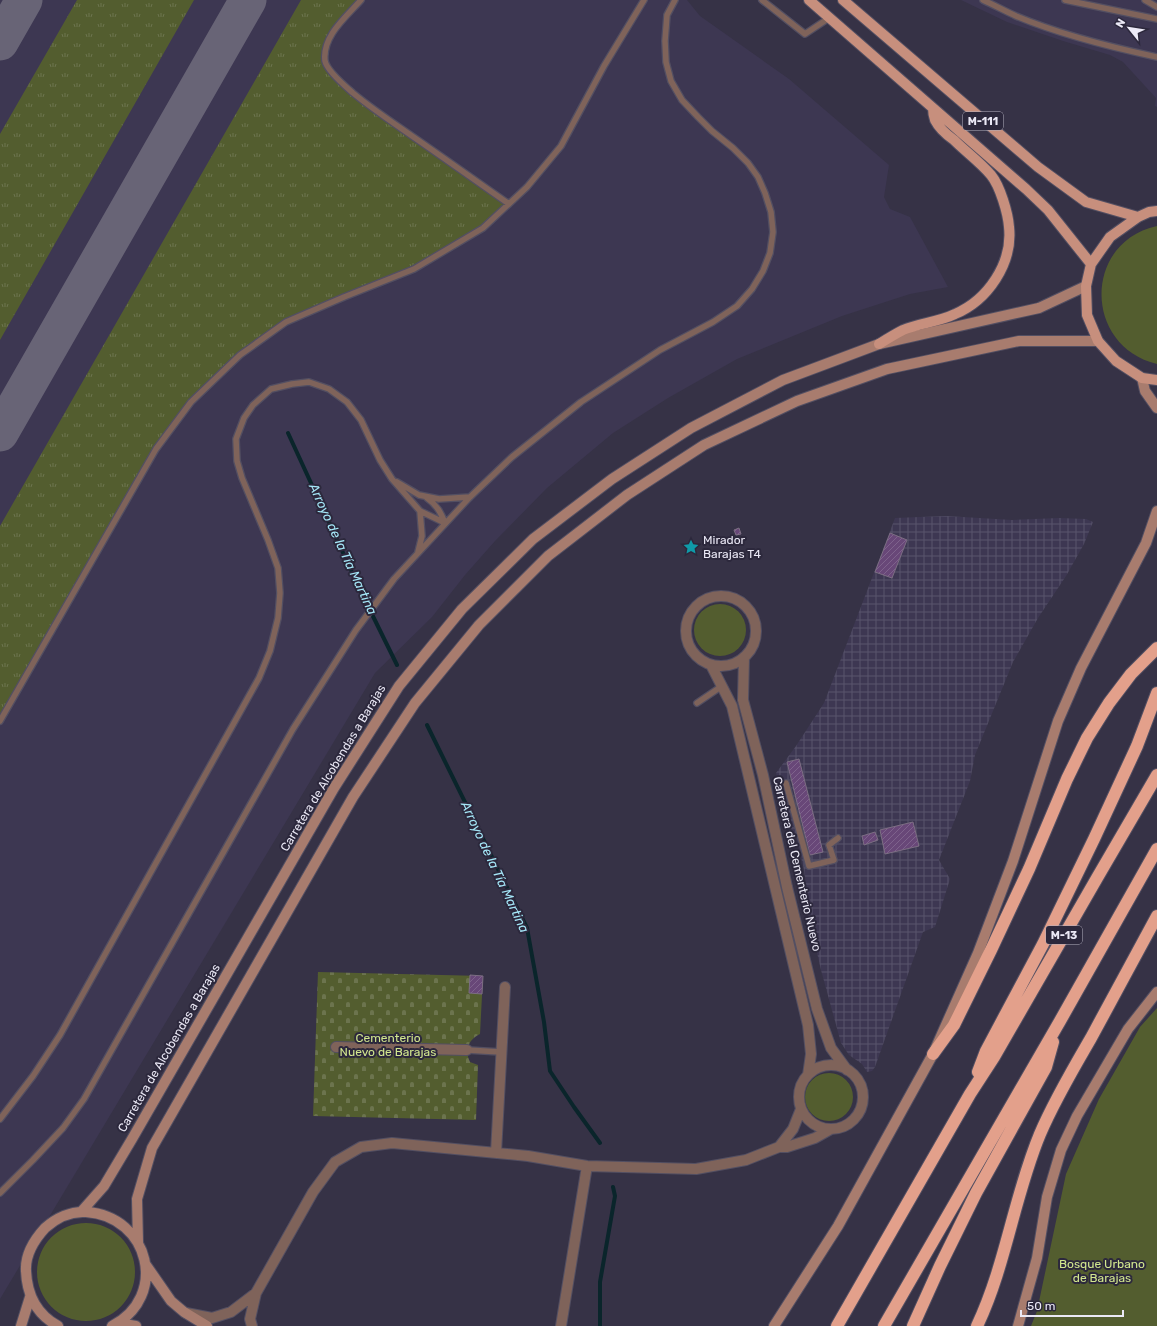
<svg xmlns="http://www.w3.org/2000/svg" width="1157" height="1326" viewBox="0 0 1157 1326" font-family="Rubik,sans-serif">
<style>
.built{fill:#3d3752}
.industrial{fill:url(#industrial-grid)}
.grass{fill:url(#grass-tufts)}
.cemetery{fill:url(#cemetery-stones)}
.green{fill:#535d2f}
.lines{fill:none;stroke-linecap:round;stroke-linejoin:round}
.stream{stroke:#0a252b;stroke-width:4}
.taxiway{stroke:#686476;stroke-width:37}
.building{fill:url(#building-hatch);stroke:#7c6e83}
.lane-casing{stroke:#534f62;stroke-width:8}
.street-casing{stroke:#534f62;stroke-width:12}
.secondary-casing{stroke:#534f62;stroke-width:12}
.primary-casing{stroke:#534f62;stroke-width:12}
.highway-casing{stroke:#534f62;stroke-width:14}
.lane{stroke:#7f635a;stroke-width:5.5}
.street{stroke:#7f635a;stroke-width:10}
.secondary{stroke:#a87c6e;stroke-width:10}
.primary{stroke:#c78f7d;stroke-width:10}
.highway{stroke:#e3a08b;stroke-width:12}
.labels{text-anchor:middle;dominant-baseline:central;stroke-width:4;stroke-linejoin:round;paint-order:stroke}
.shield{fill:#2c283c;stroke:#b2afbe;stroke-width:1}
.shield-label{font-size:11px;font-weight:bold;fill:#ebe9f6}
.poi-label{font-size:12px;fill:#ebe9f6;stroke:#2c283c;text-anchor:start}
.street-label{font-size:12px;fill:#ebe9f6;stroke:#2c283c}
.park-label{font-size:12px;fill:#d2e78e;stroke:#2c283c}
.water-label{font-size:13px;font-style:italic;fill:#a5e7f8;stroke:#2c283c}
</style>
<defs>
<pattern id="industrial-grid" width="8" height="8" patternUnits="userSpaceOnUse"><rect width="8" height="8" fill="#3d3752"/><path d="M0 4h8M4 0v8" fill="none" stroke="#59546c"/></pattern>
<pattern id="grass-tufts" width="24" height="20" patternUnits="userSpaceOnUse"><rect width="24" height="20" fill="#535d2f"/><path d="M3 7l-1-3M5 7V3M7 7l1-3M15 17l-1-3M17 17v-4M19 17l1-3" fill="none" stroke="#6c744e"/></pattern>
<pattern id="cemetery-stones" width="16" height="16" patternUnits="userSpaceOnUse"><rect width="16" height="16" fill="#535d2f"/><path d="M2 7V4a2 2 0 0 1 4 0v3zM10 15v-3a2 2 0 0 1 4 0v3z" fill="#6c744e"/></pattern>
<pattern id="building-hatch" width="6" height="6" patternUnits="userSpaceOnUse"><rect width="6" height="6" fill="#684778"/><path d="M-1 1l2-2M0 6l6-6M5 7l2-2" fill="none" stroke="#7e628c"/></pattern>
</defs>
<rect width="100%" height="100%" fill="#363246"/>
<path class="built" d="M0,0H687L700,16L789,79L889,165L884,197L890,209L910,217L948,287L910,294L842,316L737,359L668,398L613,433L547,488L495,541L465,575L432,617L375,673L0,1299Z
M961,0H1157V107L1155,106L1156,98L1123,62L1110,55L1063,41L1007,22Z"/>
<path class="industrial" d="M946,516L1012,520L1059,518L1086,519L1093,522L1084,544L1066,576L1038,618L1013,662L975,755L970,781L939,860L950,879L935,927L923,932L875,1067L872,1071L867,1072L862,1064L849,1055L841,1043L821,970L806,905L808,898L804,870L796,835L789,826L776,773L796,746L824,703L895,518Z"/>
<path class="grass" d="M77,0H194L0,340V134Z
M301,0H361L329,40L326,63L353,93L509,204L483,228L414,269L286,322L240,355L191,402L156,449L0,721V526Z"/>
<path class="cemetery" d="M318,972L483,976L480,1034C469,1039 464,1050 470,1062L478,1065L476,1120L313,1116Z"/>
<path class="green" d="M1157,226V364C1083,346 1083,242 1157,226Z
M694 630a26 26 0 1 1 52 0a26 26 0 1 1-52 0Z
M1157,1008V1326H1031L1037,1311L1066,1174L1099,1099L1140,1027Z
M805 1097a24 24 0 1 1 48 0a24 24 0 1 1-48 0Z
M37 1272a49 49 0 1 1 98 0a49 49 0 1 1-98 0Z"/>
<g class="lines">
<path class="stream" d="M288,433L362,594L397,665
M427,725L527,928L544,1022L550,1071L574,1107L600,1143
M600,1326V1282L615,1196L613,1187"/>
<path class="taxiway" d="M0,42L24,0
M0,433L248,0"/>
</g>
<path class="building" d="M739,528L741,534L736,535L734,530Z
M890,533L907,540L892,578L875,572Z
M799,759L823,852L810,855L787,762Z
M913,822L919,846L885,854L880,830Z
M875,832L878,840L864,845L862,836Z
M470,975L483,976L482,994L469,993Z"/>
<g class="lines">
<defs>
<path id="lane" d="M361,0C346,17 322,36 325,61C327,71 345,86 353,93C371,108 392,122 412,136C444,158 476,181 509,204
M762,0L805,34L829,18
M983,0C994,5 1005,11 1016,16C1061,35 1110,47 1157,57
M1065,0L1157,19
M1145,0L1157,7
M397,482L419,495L439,499L470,497
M427,498C437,505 441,513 445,523
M418,552L422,536L420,511
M697,703L722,686
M0,721L156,449L191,402L240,355L286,322L344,297L414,269L483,228L527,187L561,146L604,66L644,0
M786,783L809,866L834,860L829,845L838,838
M467,1050L501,1052
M0,1119L33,1076L60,1035L259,678L270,651L278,618L280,593L278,568L268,540L242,478L237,461L236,439L244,418L253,405L271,389L292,384L309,382L329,389L347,402L361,420L380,460L392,479L420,511L445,523
M0,1193L33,1160L63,1128L84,1099L293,729L356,630L394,579L470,497L512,457L581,402L660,350L713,322L737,306L752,289L763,271L770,253L773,232L771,212L765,193L758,177L748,163L733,148L712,131L698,117L682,100L671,81L666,62L665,41L667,15L675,0"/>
<path id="street" d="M686 631a35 35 0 1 1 70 0a35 35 0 1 1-70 0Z
M744,657L743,700L763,775L787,887L817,1009L831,1048L847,1070
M711,665L732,706L808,1025L811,1054L808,1075
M336,1047L467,1050
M799 1097a32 32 0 1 1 64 0a32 32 0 1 1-64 0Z
M779,1147L793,1129L801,1109
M496,1153L505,987
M186,1313L212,1318L231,1312L256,1293
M252,1326L250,1319L256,1293L313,1192L335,1162L361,1147L392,1143L528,1156L587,1166L696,1169L746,1160L779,1147H787L815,1138L831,1129
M561,1326L587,1166"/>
<path id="secondary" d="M1142,378L1145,391L1157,408
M81,1212L104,1186L132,1139L334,788L399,686L462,609L533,539L612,479L691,428L783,380L879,344L1039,308L1086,286
M138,1242L137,1199L152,1148L353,797L415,703L479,625L548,556L627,495L704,445L797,401L887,369L1019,341H1098
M146,1265L171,1301L184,1312L207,1326
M118,1323L136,1326
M21,1326L30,1297
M58,1326C36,1314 27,1295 26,1271C25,1255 34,1240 45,1228C56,1218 71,1211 86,1212C150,1216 169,1297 112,1326
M774,1326L838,1226L933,1054L978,953L1013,861L1058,721L1081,668L1146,543L1157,511
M1018,1326L1037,1258L1047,1197L1061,1150L1077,1116L1128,1029L1157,992"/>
<path id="primary" d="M809,0L1026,189L1048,210L1091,264
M843,0L1038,167L1086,202L1138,217
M1157,211L1149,212L1138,217L1110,237L1091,264L1086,286L1087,315L1098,341L1116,361L1142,378L1157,380
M879,344C887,339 895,334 903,330C919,323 939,322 955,314C988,300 1013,263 1009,227C1008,213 1000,186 991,175C980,162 966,152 954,140C947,135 939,128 935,120C934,117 933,112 933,108"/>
<path id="highway" d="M933,1054L954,1025L991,950L1029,869L1067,779L1087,738L1109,703L1131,674L1157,648
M978,1072L986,1051L1043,944L1094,839L1137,746L1157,693
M837,1326L970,1094L994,1057L1097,878L1157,775
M884,1326L1060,1021L1157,849
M913,1326L940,1266L976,1193L1046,1067L1053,1042
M977,1326C1006,1265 1014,1196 1040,1134C1054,1101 1073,1069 1091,1038C1113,997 1135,957 1157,916"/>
</defs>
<use href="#lane" class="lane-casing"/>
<use href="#street" class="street-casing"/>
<use href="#secondary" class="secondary-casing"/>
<use href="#primary" class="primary-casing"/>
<use href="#highway" class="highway-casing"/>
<use href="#lane" class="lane"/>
<use href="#street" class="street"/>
<use href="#secondary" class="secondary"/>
<use href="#primary" class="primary"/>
<use href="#highway" class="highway"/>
</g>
<defs>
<symbol id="sight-bare" viewBox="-9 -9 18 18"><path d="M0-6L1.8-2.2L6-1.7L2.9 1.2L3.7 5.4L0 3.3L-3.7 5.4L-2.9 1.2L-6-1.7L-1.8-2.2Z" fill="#0f9aa8" stroke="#2c283c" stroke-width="2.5" paint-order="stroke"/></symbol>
</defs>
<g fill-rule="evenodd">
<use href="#sight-bare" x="680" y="536" width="22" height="22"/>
</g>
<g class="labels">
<g class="shield">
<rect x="963" y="112" width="40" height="18" rx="3"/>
<rect x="1046" y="926" width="36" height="18" rx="3"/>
</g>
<g class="shield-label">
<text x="983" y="121">M-111</text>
<text x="1064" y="935">M-13</text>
</g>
<g class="poi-label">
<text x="703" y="540">Mirador<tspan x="703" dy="14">Barajas T4</tspan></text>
</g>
<g class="street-label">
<text transform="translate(333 768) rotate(-59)">Carretera de Alcobendas a Barajas</text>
<text transform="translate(797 864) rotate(77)">Carretera del Cementerio Nuevo</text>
<text transform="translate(169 1048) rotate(-60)">Carretera de Alcobendas a Barajas</text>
</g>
<g class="park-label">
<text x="388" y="1038">Cementerio<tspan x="388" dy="14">Nuevo de Barajas</tspan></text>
<text x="1102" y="1264">Bosque Urbano<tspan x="1102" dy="14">de Barajas</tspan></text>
</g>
<g class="water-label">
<text transform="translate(343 549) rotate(65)">Arroyo de la Tía Martina</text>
<text transform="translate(495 867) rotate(65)">Arroyo de la Tía Martina</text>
</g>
</g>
<g transform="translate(1129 28) rotate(300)" stroke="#2c283c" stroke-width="3" paint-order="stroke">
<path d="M0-3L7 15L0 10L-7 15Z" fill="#ebe9f6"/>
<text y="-6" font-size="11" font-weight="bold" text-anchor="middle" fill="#ebe9f6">N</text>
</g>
<path d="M1021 1310v6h102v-6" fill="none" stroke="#ebe9f6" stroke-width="2"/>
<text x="1027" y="1310" font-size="12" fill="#ebe9f6" stroke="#2c283c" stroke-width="3" paint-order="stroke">50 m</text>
</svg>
